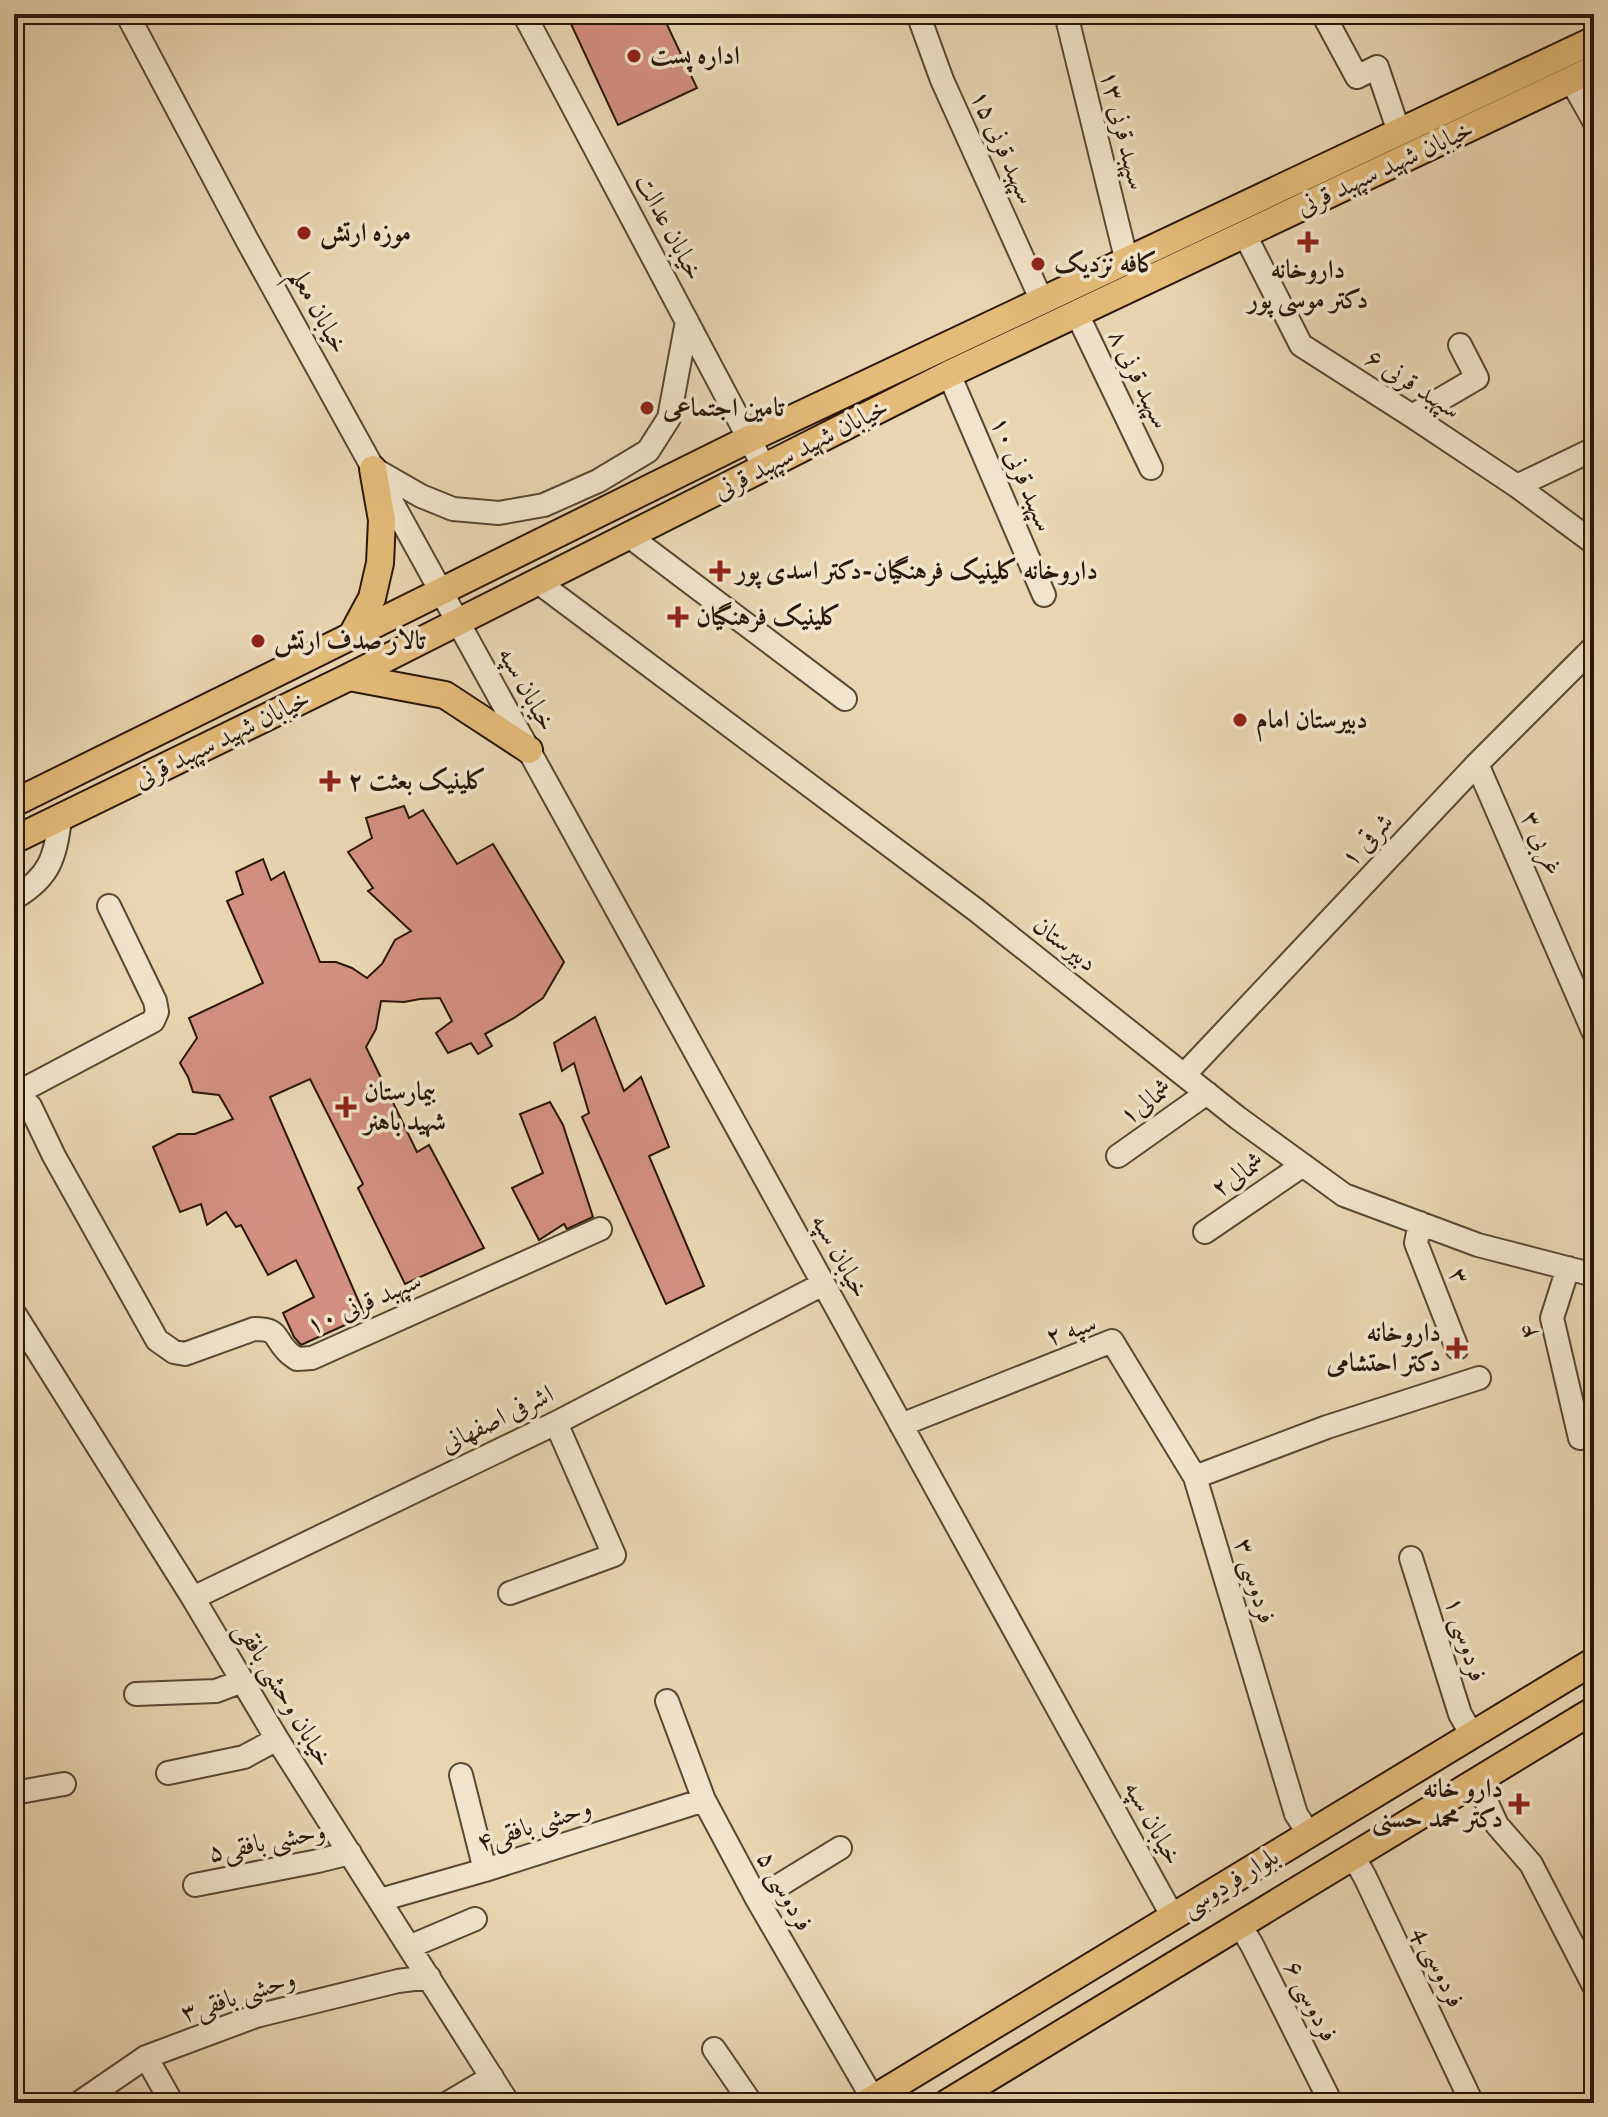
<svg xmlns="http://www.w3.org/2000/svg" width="1608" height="2117" viewBox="0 0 1608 2117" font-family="'IM FELL Double Pica',Amiri,serif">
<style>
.building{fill:#d38f81;stroke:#2a170b;stroke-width:2}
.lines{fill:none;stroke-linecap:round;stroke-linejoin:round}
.minor-casing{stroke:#5a4734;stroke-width:26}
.major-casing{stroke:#2a170b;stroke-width:30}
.minor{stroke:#f1e4cc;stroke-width:22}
.major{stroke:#e4bb78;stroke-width:26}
.poi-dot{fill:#8f2418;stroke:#f1e4cc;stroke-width:3}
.labels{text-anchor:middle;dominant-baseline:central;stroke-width:7;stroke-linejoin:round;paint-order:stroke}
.poi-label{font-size:26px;font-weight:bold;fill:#2a170b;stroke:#f1e4cc;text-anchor:start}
.street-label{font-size:26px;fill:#2a170b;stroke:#f1e4cc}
</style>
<rect width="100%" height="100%" fill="#e9d6b1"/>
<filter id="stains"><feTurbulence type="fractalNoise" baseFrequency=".0025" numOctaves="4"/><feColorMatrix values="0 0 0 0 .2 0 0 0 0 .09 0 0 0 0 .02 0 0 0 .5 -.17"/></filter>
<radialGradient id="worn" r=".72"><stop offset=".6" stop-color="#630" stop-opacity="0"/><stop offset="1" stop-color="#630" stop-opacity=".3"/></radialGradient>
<path class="building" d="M591,14H662L697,88L618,125L571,24Z
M404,806L409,818L423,810L457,864L493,844L564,962L543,998L514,1018L485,1034L492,1046L478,1054L471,1043L448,1053L436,1033L452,1021L440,998L420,999L404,1002L381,1001L376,1029L366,1047L417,1152L429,1145L484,1248L405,1284L358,1188L363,1184L310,1079L270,1097L365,1316L301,1345L294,1337L283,1313L314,1297L296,1260L268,1275L241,1225L236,1227L226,1212L207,1225L201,1204L180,1212L153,1147L178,1134H195L233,1119L219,1095L193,1092L188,1077L180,1063L197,1038L189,1018L263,983L227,901L243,894L236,872L263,859L271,880L284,872L320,962H336L352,968L367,978L382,964L395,940L411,931L368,891L373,888L348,852L372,838L366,818Z
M595,1017L624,1091L641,1077L669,1147L649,1156L704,1286L666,1304L582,1117L589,1113L574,1063L562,1071L554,1043Z
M550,1102L563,1125L593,1217L567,1229L564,1224L539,1240L512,1188L543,1173L520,1114Z"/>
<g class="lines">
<defs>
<path id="minor" d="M127,14L247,240L1173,1917
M524,14L764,467
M918,14L942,80L1042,301
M1066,14L1124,250L1130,259
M1323,14L1357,77L1377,67L1399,132
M1571,80L1594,121
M1245,235L1301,345L1412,416L1517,486L1594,543
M1077,314L1151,468
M949,374L1044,595
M1412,416L1477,378L1460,345
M374,469L421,496L453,509L499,513L544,505L598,481L648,451L669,418L687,321
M1517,486L1594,449
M629,536L845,699
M538,582L976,910L1238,1118L1344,1195L1478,1245L1594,1275
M1477,764L1594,1033
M14,898C49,878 56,857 60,818
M1184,1075L1477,764L1594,647
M14,1093L30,1106L54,1156L157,1340L174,1352L185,1354L254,1329C279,1329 273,1336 286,1350C289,1354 293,1356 297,1359L312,1358L600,1229
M17,1093L153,1021L157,1012L155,1001L109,906
M1118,1156L1207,1093
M1420,1223L1416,1243L1457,1348
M1205,1232L1303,1165
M1568,1268L1552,1318L1580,1438
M14,1313L193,1598L277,1739L508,2103
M901,1425L1112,1341L1195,1477
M1411,1558L1460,1714L1472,1735
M510,1593L614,1555L556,1423
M193,1598L556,1423L823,1284
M136,1694L216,1691L242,1681
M667,1701L704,1800L757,1899L873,2099
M168,1773L244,1757L277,1739
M461,1775L485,1870
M1480,1779L1486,1801L1497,1825L1531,1864L1594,1986
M14,1793L64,1784
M1309,1834L1296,1814L1195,1477L1327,1427L1479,1378
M1353,1856L1365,1877L1472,2103
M195,1885L318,1861L350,1853
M757,1899L840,1848
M380,1900L485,1870L704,1800
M1240,1925L1252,1945L1331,2103
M409,1947L475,1919
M714,2049L751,2103
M146,2057L172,2103
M79,2103L146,2057L256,2016L398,1981L429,1977
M448,2103L492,2077"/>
<path id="major" d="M352,635L372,598L380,563L382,520L373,469
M349,677L445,695L529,750
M14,803L749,439L1594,40
M14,840L349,677L949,374L1594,69
M866,2103L1594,1661
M947,2103L1594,1710"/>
</defs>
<use href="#minor" class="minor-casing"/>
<use href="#major" class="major-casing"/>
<use href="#minor" class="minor"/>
<use href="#major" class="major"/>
</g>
<g class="poi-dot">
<circle cx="634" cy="56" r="8"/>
<circle cx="304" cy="233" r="8"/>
<path d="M1304 230h8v8h8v8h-8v8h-8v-8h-8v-8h8z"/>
<circle cx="1038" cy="264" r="8"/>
<circle cx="647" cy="408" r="8"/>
<path d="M716 559h8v8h8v8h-8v8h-8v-8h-8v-8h8z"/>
<path d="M674 605h8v8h8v8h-8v8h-8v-8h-8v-8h8z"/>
<circle cx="258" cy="641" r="8"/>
<circle cx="1240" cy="720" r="8"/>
<path d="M326 769h8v8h8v8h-8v8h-8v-8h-8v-8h8z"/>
<path d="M342 1095h8v8h8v8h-8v8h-8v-8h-8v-8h8z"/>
<path d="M1453 1336h8v8h8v8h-8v8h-8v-8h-8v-8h8z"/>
<path d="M1515 1792h8v8h8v8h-8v8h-8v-8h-8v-8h8z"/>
</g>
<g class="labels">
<g class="poi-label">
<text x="650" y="56">اداره پست</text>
<text x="320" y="233">موزه ارتش</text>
<text x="1054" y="264">کافه نزدیک</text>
<text x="1308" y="270" text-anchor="middle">داروخانه<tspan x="1308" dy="30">دکتر موسی پور</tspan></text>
<text x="663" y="408">تامین اجتماعی</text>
<text x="736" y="571">داروخانه کلینیک فرهنگیان-دکتر اسدی پور</text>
<text x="696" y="617">کلینیک فرهنگیان</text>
<text x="274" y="641">تالار صدف ارتش</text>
<text x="1256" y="720">دبیرستان امام</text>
<text x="348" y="781">کلینیک بعثت ۲</text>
<text x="364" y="1092">بیمارستان<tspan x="364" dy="30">شهید باهنر</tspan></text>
<text x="1441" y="1333" text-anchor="end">داروخانه<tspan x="1441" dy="30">دکتر احتشامی</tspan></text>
<text x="1503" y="1789" text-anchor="end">دارو خانه<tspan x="1503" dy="30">دکتر محمد حسنی</tspan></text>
</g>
<g class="street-label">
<text transform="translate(1123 130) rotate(76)">سپهبد قرنی ۱۳</text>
<text transform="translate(1003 147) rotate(66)">سپهبد قرنی ۱۵</text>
<text transform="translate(1385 168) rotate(-25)">خیابان شهید سپهبد قرنی</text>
<text transform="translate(669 227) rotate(62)">خیابان عدالت</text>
<text transform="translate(319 311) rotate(61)">خیابان معلم</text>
<text transform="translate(1139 379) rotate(64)">سپهبد قرنی ۸</text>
<text transform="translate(1413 384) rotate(33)">سپهبد قرنی ۶</text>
<text transform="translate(801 449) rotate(-27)">خیابان شهید سپهبد قرنی</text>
<text transform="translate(1022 474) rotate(67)">سپهبد قرنی ۱۰</text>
<text transform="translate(527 689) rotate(61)">خیابان سپه</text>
<text transform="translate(222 739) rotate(-26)">خیابان شهید سپهبد قرنی</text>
<text transform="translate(1367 840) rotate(-47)">شرقی ۱</text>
<text transform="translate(1542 843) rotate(66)">۳ غربی</text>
<text transform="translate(1065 944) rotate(38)">دبیرستان</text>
<text transform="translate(1146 1102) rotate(-36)">شمالی۱</text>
<text transform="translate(1238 1175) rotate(-34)">شمالی۲</text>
<text transform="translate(840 1256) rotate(61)">خیابان سپه</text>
<text transform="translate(1459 1276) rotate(69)">۳</text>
<text transform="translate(364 1303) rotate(-23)">سپهبد قرنی ۱۰</text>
<text transform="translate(1071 1330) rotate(-18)">سپه ۲</text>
<text transform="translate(1529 1332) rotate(-96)">۴</text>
<text transform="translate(497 1419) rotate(-26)">اشرفی اصفهانی</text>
<text transform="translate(1255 1581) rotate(73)">فردوسی ۳</text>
<text transform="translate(1466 1639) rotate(73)">فردوسی ۱</text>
<text transform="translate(284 1694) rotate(59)">خیابان وحشی بافقی</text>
<text transform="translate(1153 1823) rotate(61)">خیابان سپه</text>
<text transform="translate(534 1825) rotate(-18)">وحشی بافقی۴</text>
<text transform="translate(267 1842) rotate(-11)">وحشی بافقی۵</text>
<text transform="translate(1230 1882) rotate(-31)">بلوار فردوسی</text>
<text transform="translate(785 1891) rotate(61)">فردوسی ۵</text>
<text transform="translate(1439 1967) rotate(65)">فردوسی 4</text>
<text transform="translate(238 1996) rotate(-18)">وحشی بافقی۳</text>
<text transform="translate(1311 2001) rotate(63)">فردوسی ۶</text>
</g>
</g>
<rect width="1608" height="2117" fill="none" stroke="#e9d6b1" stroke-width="48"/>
<rect x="16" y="16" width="1576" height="2085" fill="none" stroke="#2a170b" stroke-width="4"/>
<rect x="24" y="24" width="1560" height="2069" fill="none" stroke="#2a170b" stroke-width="2"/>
<rect width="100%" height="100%" filter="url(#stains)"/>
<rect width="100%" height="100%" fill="url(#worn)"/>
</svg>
